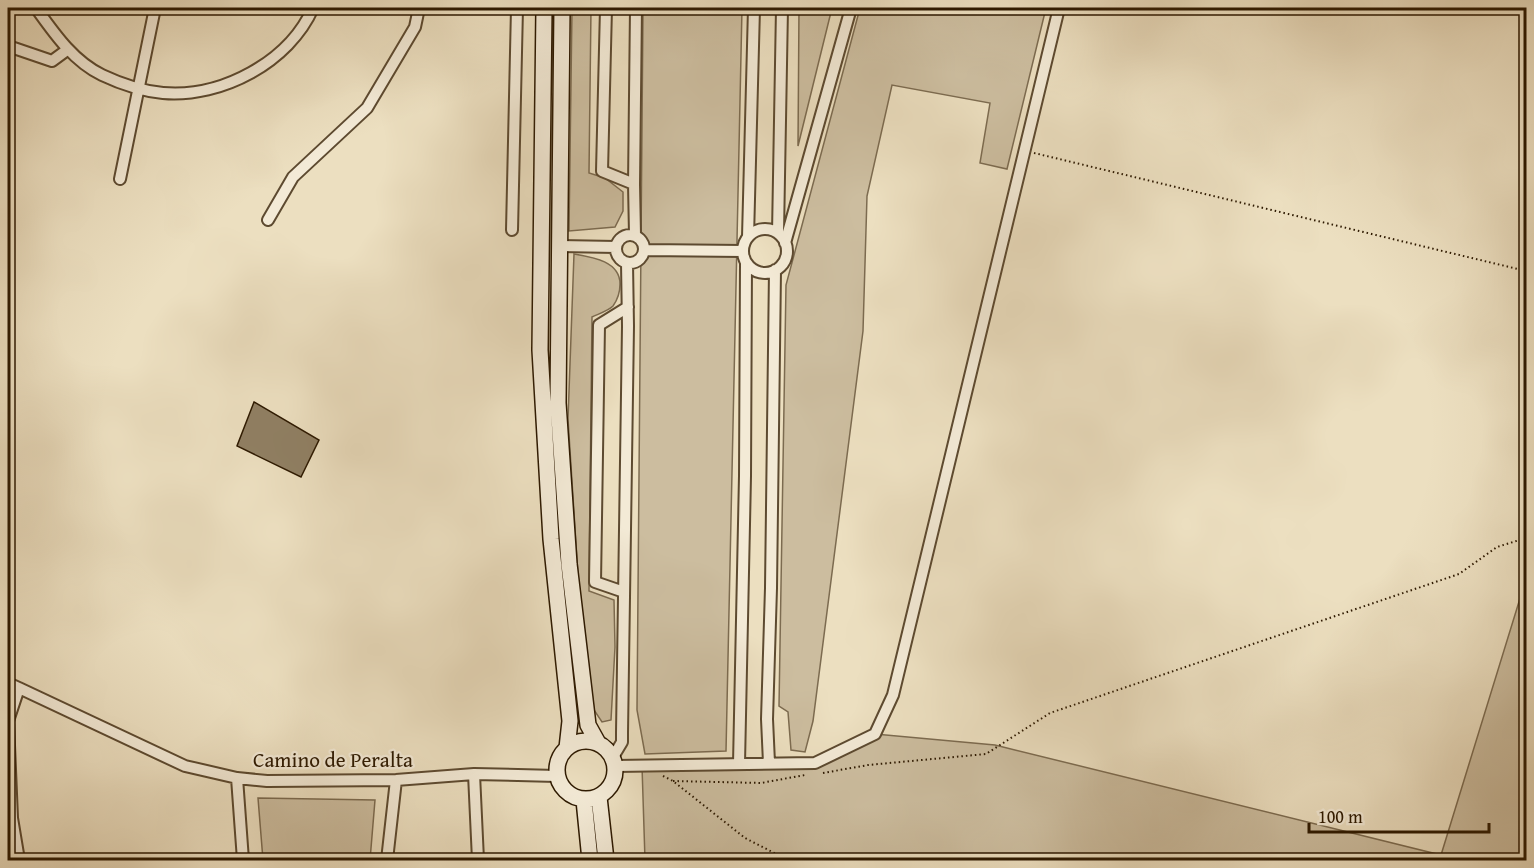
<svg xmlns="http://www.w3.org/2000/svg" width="1534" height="868" viewBox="0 0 1534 868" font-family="'Gentium Book Plus',serif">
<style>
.green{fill:#ccbd9f;stroke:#7c6b50;stroke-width:1.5}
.building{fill:#908064;stroke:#2d1900;stroke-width:1.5}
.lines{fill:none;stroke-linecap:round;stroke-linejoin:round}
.street-casing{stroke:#5d4a30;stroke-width:14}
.secondary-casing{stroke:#2d1900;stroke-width:18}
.path{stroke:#2d1900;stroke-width:2;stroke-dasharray:1.5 3;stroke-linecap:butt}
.street{stroke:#f3ead6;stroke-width:10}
.secondary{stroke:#f3ead6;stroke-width:15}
.labels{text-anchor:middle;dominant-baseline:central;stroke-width:4.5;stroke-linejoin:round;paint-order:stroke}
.street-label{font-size:21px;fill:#2d1900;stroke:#f3ead6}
</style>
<rect width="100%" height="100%" fill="#ecdfc0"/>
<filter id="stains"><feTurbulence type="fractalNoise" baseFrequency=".00333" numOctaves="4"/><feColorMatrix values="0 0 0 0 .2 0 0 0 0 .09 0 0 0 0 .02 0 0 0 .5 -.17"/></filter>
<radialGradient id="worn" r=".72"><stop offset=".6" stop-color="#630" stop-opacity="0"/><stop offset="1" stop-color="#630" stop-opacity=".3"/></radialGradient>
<path class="green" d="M572,8H591L589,173L605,178L623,192V211L615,227L569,231Z
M643,8H742L726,751L645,754L637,710Z
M799,8H832L798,146Z
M860,8H1046L1007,169L980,163L990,103L892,85L867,196L863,331L813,721L805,752L791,750L788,712L779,706L786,285Z
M574,254C592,257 620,261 620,284C620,293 618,299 613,306C608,311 598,314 592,317L589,591L614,600L615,647L611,720L602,722L594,710L578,575L568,419Z
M1526,579V860H645L642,766L815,763L875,734L995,745L1441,855Z
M258,798L375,800L370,860H263Z"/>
<path class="building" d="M254,402L319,440L301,477L237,446Z"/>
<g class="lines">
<defs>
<path id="street" d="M36,8C54,33 73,61 102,75C121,84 142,91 163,93C222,98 289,62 313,8
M606,8L602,171L634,184
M8,46L52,61L67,50
M120,179L155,8
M268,220L293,177L367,108L415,27L419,8
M743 251a22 22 0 1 1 44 0a22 22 0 1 1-44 0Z
M512,230L517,8
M778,233L782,8
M616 249a14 14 0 1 1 28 0a14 14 0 1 1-28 0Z
M635,235L634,184L636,8
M748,237L754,8
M785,243L851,8
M560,246L616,247
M645,250L743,251
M624,592L595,582L599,325L628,307
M8,683L19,688L8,721L12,818L19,860
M19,688L185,766L237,778L267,781L396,780L474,774L557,776
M613,757L622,742V733L628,326L627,263
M769,763L767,719L771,588L775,270
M739,764L745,476L746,262
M616,766L815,763L875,734L893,695L1059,8
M474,774L478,860
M237,778L243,860
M387,860L396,780"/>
<path id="secondary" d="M544,8L540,350L551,539L570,721L567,748
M562,8L558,403L569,564L588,725L598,743
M557 770a29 29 0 1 1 58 0a29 29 0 1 1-58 0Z
M599,797L606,860
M584,800L590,860"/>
</defs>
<use href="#street" class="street-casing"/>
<use href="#secondary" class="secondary-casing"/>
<path class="path" d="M1034,153L1526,271
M823,773L868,765L986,754L1050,713L1459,574L1497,547L1526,538
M663,776L673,781L745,838L788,860
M673,781L761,783L805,775"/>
<use href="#street" class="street"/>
<use href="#secondary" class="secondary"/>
</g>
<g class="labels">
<g class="street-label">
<text x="333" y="759">Camino de Peralta</text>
</g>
</g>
<rect width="1534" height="868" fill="none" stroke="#ecdfc0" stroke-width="30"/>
<rect x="9" y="9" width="1516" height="850" fill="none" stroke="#2d1900" stroke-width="3"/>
<rect x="15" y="15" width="1504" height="838" fill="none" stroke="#2d1900" stroke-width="1.5"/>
<path d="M1309 823v9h180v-9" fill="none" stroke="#2d1900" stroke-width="3"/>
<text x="1318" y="823" font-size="18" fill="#2d1900" stroke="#f3ead6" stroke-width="4.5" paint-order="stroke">100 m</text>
<rect width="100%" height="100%" filter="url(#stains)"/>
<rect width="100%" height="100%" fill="url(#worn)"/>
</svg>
